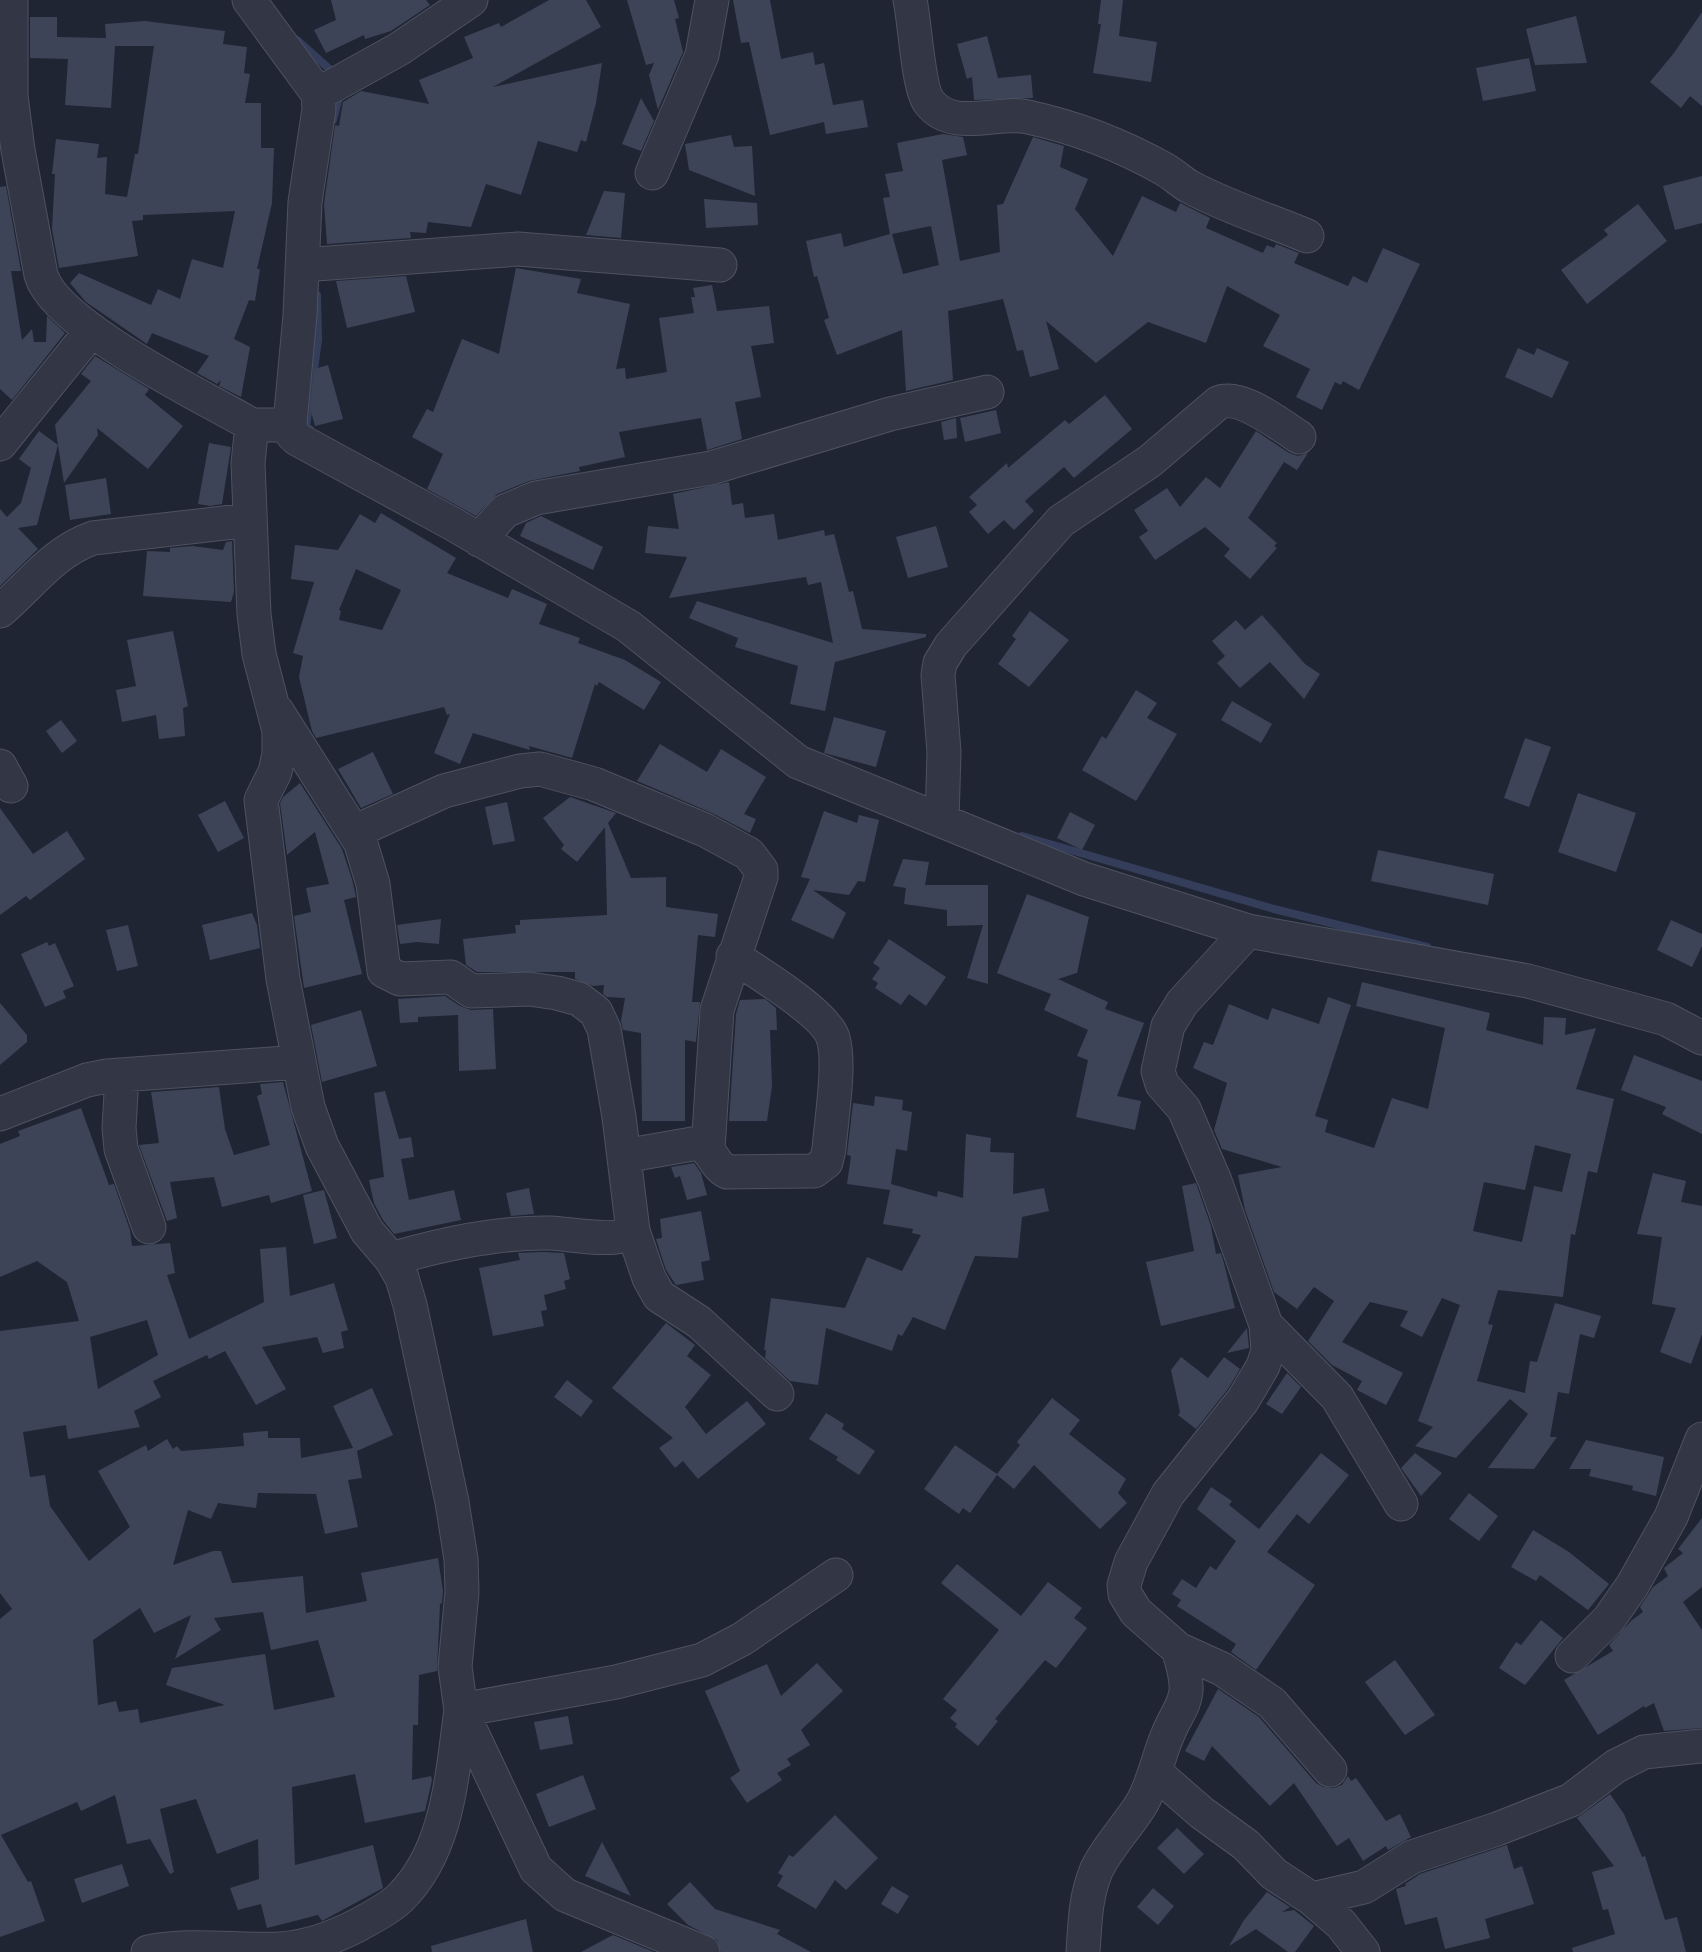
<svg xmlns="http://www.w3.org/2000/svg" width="1702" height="1952" viewBox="0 0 1702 1952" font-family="'DM Sans',sans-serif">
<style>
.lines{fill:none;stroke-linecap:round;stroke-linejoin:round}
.stream{stroke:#343e5b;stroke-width:8}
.building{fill:#3e4457;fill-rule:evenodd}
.minor-casing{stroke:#4e5260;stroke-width:35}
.minor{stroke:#333745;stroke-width:33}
</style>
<rect width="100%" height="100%" fill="#202534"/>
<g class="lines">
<path class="stream" d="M297,40L335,74
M333,120L340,94
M310,429L306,427L318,340L317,295
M1022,836L1274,909L1427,947"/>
</g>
<path class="building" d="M331,0H426L430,5L391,31L365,39L364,35L326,53L314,30L336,20Z
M549,0H586L601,27L493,87L602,63L596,103L586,142L581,140L577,152L538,141L521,195L486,184L471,227L428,222L426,233L410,232L411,238L327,244L324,204L335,125L339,126L343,102L361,91L429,104L419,80L473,58L464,37L499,23L501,27Z
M627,0H674L679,18L675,19L683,52L658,110L649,75L654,63L646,65Z
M733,0H770L781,59L813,52L815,65L824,63L833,105L863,100L868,127L826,134L824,122L770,135L749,42L741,43Z
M1101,0H1123L1119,36L1157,42L1151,82L1093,73L1101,24H1098Z
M1702,12V106L1690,96L1681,108L1650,82L1674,53Z
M1576,16L1587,63L1535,65L1526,29Z
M30,17H57V37L106,38L105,24L145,21L225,31L223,44L247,47L244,73L250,74L245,103H261V148H274L272,203L257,269H260L255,301L249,300L234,339L250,347L241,397L219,386L221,380L217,384L197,373L209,356L152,333L147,344L86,302L70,283L79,273L151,305L158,289L180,299L192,259L223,268L235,211L143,215V220L132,221L138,256L59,268L52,229L55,174H52L56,139L99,144L97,158L107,157L105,194L127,197L135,154H138L154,46H115L111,108L65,105L68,59L30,58Z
M987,36L998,78L1031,75L1033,98L974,100L972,77L967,79L957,44Z
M1529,58L1536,91L1483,101L1476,68Z
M641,98L654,121L641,151L622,144Z
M943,134L963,137L967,155L942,160L960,261L1000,252L997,205L1003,204L1033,137L1064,146L1060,167L1088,179L1075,209L1113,256L1142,196L1176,212L1180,203L1210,218L1206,228L1263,253L1267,245L1274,248L1276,244L1299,253L1294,263L1348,286L1353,276L1367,283L1383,248L1420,264L1359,390L1343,381L1341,385L1335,382L1322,410L1296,397L1310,369L1263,346L1280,315L1227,286L1206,343L1148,322L1096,363L1046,321L1059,369L1030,377L1023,350L1017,351L1003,299L948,311L953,380L906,391L902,330L837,355L824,320L829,318L817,276L814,277L806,241L841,233L844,247L890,234L883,198L890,197L885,174L903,171L897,143ZM931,226L939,265L903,274L892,234Z
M731,135L734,147L752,146L755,196L689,170L685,144Z
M1702,176V223L1675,230L1663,186Z
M6,186L21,271H11L22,340L32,329L34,342H46L47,316L65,333L12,400L0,389V187Z
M604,191L625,193L621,238L586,235Z
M704,199L757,203L758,225L706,228Z
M1638,204L1667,241L1587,304L1561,270L1608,235L1604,230Z
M516,268L581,279L577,293L630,304L616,369L625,368L626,379L667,372L659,318L694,313L691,297H695L693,288L712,285L717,311L769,306L774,343L751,346L761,397L735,402L742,439L707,450L701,418L619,432L625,457L579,467L580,471L529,481L497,494L476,516L427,489L443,454L412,437L427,409L433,412L462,339L499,354Z
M406,276L415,312L347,328L336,281Z
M1518,348L1534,355L1537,348L1569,362L1552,398L1505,377Z
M95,356L149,389L145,395L183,426L148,469L97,428L98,435L64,483L58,445L37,525L18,528L38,549L0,586V509L7,517L21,503L31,468L19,459L39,431L58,445L55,425L91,381L81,374Z
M328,365L343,419L315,426L310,408L314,369Z
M1105,395L1132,429L1074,478L1064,467L1025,501L1034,511L1014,530L1004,520L988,534L969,512L977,505L969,497L1007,463L1008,468L1065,420L1069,424Z
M996,410L1001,433L965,442L960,418Z
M956,418L957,438L944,440L941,422Z
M1256,431L1289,453L1298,456L1308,453L1297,470L1284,462L1248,518L1277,543L1274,546L1277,548L1250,579L1224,556L1230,549L1205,527L1155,560L1139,537L1148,531L1134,510L1167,488L1180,507L1206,477L1220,488Z
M209,443L231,447L222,504L210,506L198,504Z
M106,478L111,514L70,520L65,485Z
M729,482L732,505L743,503L745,518L774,514L778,540L824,530L825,536L834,534L849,592L853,591L862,629L926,634V637L835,662L825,711L790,704L798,666L735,647L738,638L689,618L697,601L833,643L821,582L808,585L806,577L669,598L687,557L645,553L648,526L679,529L673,494Z
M381,513L456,558L447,573L508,598L512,589L547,604L539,624L580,638L578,643L625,660L661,682L644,710L599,682L597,686L595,684L572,758L529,746L530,750L473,733L460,764L434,753L450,714L447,715L444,707L316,738L312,731L299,677L303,656L293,653L314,582L291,579L295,545L338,550L360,514L375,523ZM356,569L401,590L382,630L339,620L341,611L339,610Z
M541,516L603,547L593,570L520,536L526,523Z
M936,526L948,567L908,578L896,537Z
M232,541L234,592L231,602L143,596L147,551L170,552V548L192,546L223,550L226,542Z
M1030,611L1069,640L1029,687L998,664L1016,639L1012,636Z
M1262,615L1305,664L1320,674L1304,699L1270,662L1240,688L1217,663L1225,656L1212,641L1236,620L1245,630Z
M173,631L188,706L183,708L185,736L159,739L156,715L122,722L116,690L136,686L127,640Z
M1136,690L1157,703L1147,718L1177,734L1136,801L1082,770L1102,736L1106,739Z
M1232,701L1272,724L1261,743L1221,720Z
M834,717L886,731L876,767L824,753Z
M61,720L77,741L62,753L46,731Z
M1525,738L1551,747L1529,807L1504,798Z
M660,744L707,772L721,749L766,777L744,814L756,819L750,833L712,813L637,781Z
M373,752L393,794L361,808L338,769Z
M300,783L342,849L352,879L356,897L344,900L362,974L304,988L294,916L311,912L306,888L329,884L315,832L287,855L280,803L283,797Z
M1578,793L1636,813L1616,872L1558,852Z
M570,797L616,813L608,823L631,878L666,877V907L718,914L715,937L698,935L692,1002H700L696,1042L685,1040V1121H642L641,1033L623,1030L621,1021L625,998L607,997L603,994L604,985L593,986L575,979V972H477L466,965L463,939L516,933L515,925H520V920L607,915L605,827L577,862L561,849L564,845L543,818Z
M225,801L244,838L218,852L198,815Z
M507,802L515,841L493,845L485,807Z
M0,808L33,854L67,831L85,859L30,900L26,896L0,915Z
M824,811L857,823L859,815L879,820L865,882L858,881L849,895L813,890L846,913L833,939L791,920L810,879L801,877Z
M1070,812L1095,825L1082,850L1057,838Z
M1378,850L1494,874L1488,905L1371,881Z
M903,859L929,862L925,885H988V984L967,978L983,925L947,926V910L904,904L906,888L893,886Z
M1027,894L1089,917L1077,973L1058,979L1108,1002L1105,1009L1144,1023L1117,1096L1141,1101L1135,1130L1076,1117L1088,1060L1077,1056L1088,1030L1044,1010L1051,994L997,973Z
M252,913L257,925L260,948L210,960L202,925Z
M441,919L439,944L417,942L400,944L397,925Z
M1671,920L1702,934V946L1692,967L1657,950Z
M128,925L138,966L117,971L106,930Z
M889,939L946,977L926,1006L909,994L901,1005L875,988L878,983L872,979L880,968L873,963Z
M47,942L49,946L55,943L74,986L63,991L66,998L45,1007L21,954Z
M1362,982L1490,1013L1486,1030L1543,1045L1544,1017L1566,1018L1565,1035L1596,1028L1576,1089L1614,1099L1597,1173L1588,1171L1575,1235L1571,1234L1563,1297L1498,1290L1488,1324L1493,1325L1477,1381L1525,1393L1530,1361L1537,1362L1555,1303L1601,1316L1594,1338L1580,1334L1569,1394L1558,1392L1550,1437H1557L1534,1469L1488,1468L1528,1414L1510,1399L1456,1458L1415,1446L1433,1427L1418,1421L1460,1305L1442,1298L1422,1337L1400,1326L1408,1311L1370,1302L1342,1342L1403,1373L1386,1405L1357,1390L1362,1381L1332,1365L1308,1341L1334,1301L1314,1287L1297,1309L1274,1292L1245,1210L1238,1175L1282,1167L1222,1149L1214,1130L1227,1083L1193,1068L1204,1042L1213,1045L1229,1004L1268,1020L1272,1008L1319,1024L1328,997L1351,1005L1315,1116L1328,1120L1325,1132L1374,1148L1392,1098L1428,1109L1445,1028L1356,1006ZM1535,1145L1571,1154L1562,1192L1534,1186L1522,1242L1473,1231L1484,1182L1525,1190Z
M445,996L460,1006L471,1010L493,1009L496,1069L459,1071L458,1015L418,1017V1022L400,1023L398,999Z
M765,999L776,1008L777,1030H770L772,1086L767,1121H729L736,1014L740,1000Z
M0,1003L27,1035V1042L0,1065Z
M361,1010L377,1066L322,1082L311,1025Z
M1634,1055L1702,1081V1134L1662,1114L1666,1107L1621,1090Z
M283,1082L312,1191L271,1203L269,1195L222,1207L214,1177L170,1182L177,1218L167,1221L139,1145L159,1143L151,1092L219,1087L225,1129L234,1155L270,1145L257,1096L262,1094L260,1084Z
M385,1091L399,1139L411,1137L414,1157L401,1159L409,1200L454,1190L461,1220L394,1234L383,1220L374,1203L369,1180L384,1177L374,1093Z
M875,1096L903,1100L902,1110L912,1112L907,1151L896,1149L891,1184L937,1197L938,1191L963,1198L966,1134L991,1138L990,1152L1014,1153L1013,1194L1044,1188L1049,1211L1022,1217L1018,1258L975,1256L945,1330L913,1317L902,1336L898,1334L892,1351L826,1328L818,1385L790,1381L765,1358L766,1350H764L771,1298L845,1308L867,1257L902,1271L921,1235L912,1233L913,1229L883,1224L890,1190L847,1184L851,1156L847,1155L853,1103L874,1106Z
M81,1108L109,1185L114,1184L130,1230L132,1246L170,1243L175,1273L167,1275L189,1339L264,1302L260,1249L286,1247L290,1296L334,1283L348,1330L341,1332L344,1348L323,1353L317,1337L262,1347L286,1389L256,1405L225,1351L209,1359L207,1355L153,1381L161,1397L134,1411L140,1427L68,1439L66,1425L23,1432L30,1477L45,1475L50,1506L89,1561L130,1527L98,1471L146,1445L148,1451L167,1439L173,1449L177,1446L181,1451L244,1446L243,1433L268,1431V1438H300L301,1458L353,1448L333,1406L372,1388L393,1435L357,1451L362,1478L348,1480L358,1527L325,1534L316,1494L258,1493L256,1508L218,1503L211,1519L188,1510L173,1565L213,1551H221L232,1583L303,1576L306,1613L367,1601L361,1573L438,1558L443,1591L442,1603L440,1604L437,1671L419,1675L418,1725H413L412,1780L431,1776L432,1780L425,1811L365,1823L355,1774L292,1787L295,1865L373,1845L383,1888L322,1921L318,1915L267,1928L261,1904L238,1910L230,1888L259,1879L258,1839L217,1854L196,1799L160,1809L174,1872L170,1874L150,1839L127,1844L115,1795L81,1811L77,1802L1,1835L28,1882L31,1881L45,1921L0,1937V1619L12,1609L0,1593V1331L79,1321L67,1282L37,1261L0,1277V1144L20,1136L18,1131ZM147,1320L158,1355L98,1389L90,1337ZM140,1608L154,1633L191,1615L175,1659L221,1630L214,1618L263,1612L271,1650L318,1640L335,1697L274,1710L265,1654L172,1668L166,1685L225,1705L140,1723L138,1709L119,1712L116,1701L98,1705L93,1640Z
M694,1163L701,1173L707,1195L687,1200L680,1176L675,1178L671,1167Z
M1653,1173L1686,1181L1681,1202L1702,1206V1334L1691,1364L1660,1352L1676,1308L1652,1304L1662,1237L1637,1234Z
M1196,1183L1211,1226L1216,1254L1221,1253L1224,1263L1235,1308L1161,1326L1146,1262L1194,1251L1182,1186Z
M529,1188L534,1214L511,1216L506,1193Z
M324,1190L337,1238L314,1244L303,1195Z
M701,1211L710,1260L701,1262L704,1280L676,1285L666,1270L656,1239L662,1238L660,1219Z
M542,1252L564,1253L570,1279L564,1281L566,1289L544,1295L547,1310L541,1311L544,1326L493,1336L479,1268L520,1260L518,1253Z
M666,1323L695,1345L687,1356L711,1375L685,1407L706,1434L747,1401L766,1424L698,1479L683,1461L675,1468L659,1448L673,1438L612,1388Z
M1247,1328L1249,1348L1227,1353Z
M1181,1357L1208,1378L1224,1357L1240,1369L1228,1389L1196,1429L1178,1415L1180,1412L1171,1370Z
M1287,1373L1301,1387L1282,1414L1266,1404Z
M567,1380L593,1401L581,1417L554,1397Z
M1052,1398L1080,1420L1069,1434L1126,1479L1118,1493L1127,1503L1100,1529L1034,1465L1014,1489L997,1475L970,1513L963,1508L959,1514L924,1489L955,1445L997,1474L1020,1445L1017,1442Z
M826,1413L844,1424L842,1429L875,1451L859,1475L836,1460L838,1457L809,1439Z
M1586,1440L1664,1457L1656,1496L1632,1490L1633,1486L1589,1476L1591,1469H1569Z
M1321,1453L1349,1475L1309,1524L1297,1514L1267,1552L1315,1585L1256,1670L1231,1652L1236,1644L1177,1606L1181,1600L1172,1594L1182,1579L1196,1588L1210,1566L1216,1570L1236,1541L1197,1509L1211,1487L1232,1501L1229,1505L1259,1529Z
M1415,1453L1442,1473L1421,1496L1401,1468Z
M1469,1493L1498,1516L1479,1541L1449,1519Z
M1702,1518V1587L1683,1602L1702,1630V1728L1664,1731L1654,1703L1645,1708L1644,1706L1598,1735L1564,1680L1613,1651L1609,1645L1631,1621L1643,1612L1640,1607L1653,1587L1668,1576L1664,1568L1683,1553L1678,1549Z
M1533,1530L1569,1552L1609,1584L1588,1610L1540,1575L1536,1581L1511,1567Z
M957,1564L1021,1616L1048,1582L1082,1608L1074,1618L1087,1628L1056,1668L1045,1660L995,1719L998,1721L978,1746L955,1727L957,1724L950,1718L957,1710L943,1699L999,1630L941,1583Z
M1541,1620L1563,1638L1525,1685L1499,1668L1516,1642L1521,1645Z
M1395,1660L1435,1715L1405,1735L1365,1682Z
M817,1663L843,1691L801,1730L810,1745L787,1759L791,1765L777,1773L782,1780L747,1803L730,1778L740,1771L705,1691L767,1664L781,1696Z
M1218,1689L1259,1717L1316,1783L1323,1787L1333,1788L1342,1785L1348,1776L1351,1781L1356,1778L1386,1821L1400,1814L1411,1837L1388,1850L1386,1846L1363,1861L1349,1838L1337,1846L1294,1783L1270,1806L1212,1746L1204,1761L1185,1751Z
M568,1716L573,1744L540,1750L534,1722Z
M583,1775L596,1809L549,1827L536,1794Z
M1610,1794L1624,1814L1642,1857L1645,1856L1665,1920L1677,1917L1686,1952H1573L1572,1948L1615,1934L1608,1909L1603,1910L1592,1872L1614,1866L1577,1818Z
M835,1815L878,1858L846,1890L835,1880L816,1909L777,1886L783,1876L778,1873L789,1855L793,1857Z
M1177,1828L1204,1854L1184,1874L1157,1848Z
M602,1842L631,1896L585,1876Z
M1507,1845L1514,1869L1522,1866L1534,1904L1485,1919L1490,1938L1445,1949L1437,1917L1405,1925L1396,1889L1406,1886L1405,1884L1420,1874Z
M122,1864L129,1886L82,1903L74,1879Z
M690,1882L715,1909L780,1930L777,1934L811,1952H721L717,1940L688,1925L667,1904Z
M892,1886L909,1896L898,1914L881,1904Z
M1153,1888L1174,1906L1158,1925L1137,1907Z
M1267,1892L1290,1907L1282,1912L1294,1910L1314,1926L1295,1952H1288L1256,1929L1229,1946L1244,1920Z
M526,1919L533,1952H432L431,1946Z
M613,1935L654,1952H581Z"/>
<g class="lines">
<defs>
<path id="minor" d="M11,0V96L18,150L41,275C56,326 204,397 252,425H274
M249,0L318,94L319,109L305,202L300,315L290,423L292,434L297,439L453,524L628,626L798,762L1084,879L1248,931L1528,981L1666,1019L1702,1038
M910,0C915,22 918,88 929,102C953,133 997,110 1028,117C1074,127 1123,146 1164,169C1173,174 1181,182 1190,187C1227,207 1269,220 1307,236
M318,94L399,49L471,0
M652,173L702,55L712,0
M303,260L316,264L518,249L720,265
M252,425L248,463L254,614L259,654L279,731V754L275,772L261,800L283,979L308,1107L322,1146L367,1231L391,1259L402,1278L410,1305L452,1502L461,1559L462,1592L455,1667L461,1710L536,1869L565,1895L703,1952
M0,444L92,330
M479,540L505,511L536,498L711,468L890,414L987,392
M0,611C31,585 53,552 93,538L250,520
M277,711L358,839
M0,766L11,786
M942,821L944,752L938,675L940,663L951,645L1061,521L1150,461L1218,403C1240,393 1279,424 1299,437
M1248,931L1182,1003L1168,1026L1158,1071L1162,1084L1184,1109L1215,1181L1266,1325L1268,1351L1263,1366L1243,1400L1168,1494L1131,1562L1124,1585L1125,1594L1136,1612L1178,1649L1222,1669L1272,1703L1330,1770
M122,1075L119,1128L121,1149L149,1227
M0,1114L87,1080L107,1076L299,1062
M624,1156L698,1143C712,1148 713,1165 727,1172L814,1171L826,1162L829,1149C831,1121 841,1063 833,1038C826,1014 756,971 733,956
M633,1231L649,1278L659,1296L699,1322L777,1394
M391,1259C443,1244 497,1232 551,1233C571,1234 618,1244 633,1231L619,1117L604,1029L596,1012L579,999L557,993L529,989L471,991L451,977L400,979L384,971L373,884L358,834L363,828L444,791L520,771L540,769L594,784L705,830L749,854L761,870V877L717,1010L708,1149
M1266,1325L1337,1397L1401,1504
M1572,1656L1609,1619L1632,1586L1671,1517L1702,1439
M1156,1773L1202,1813L1246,1845L1274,1874L1312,1899L1341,1924L1363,1952
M1312,1899L1364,1887L1412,1857L1497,1829L1571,1800L1616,1766L1644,1752L1702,1746
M148,1952C189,1943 238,1951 280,1949C309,1947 333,1938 358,1925C372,1917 389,1909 400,1898C449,1850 452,1773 461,1710L616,1682L702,1660L742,1639L836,1575
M1083,1952C1085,1924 1085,1898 1096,1871C1106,1848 1129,1825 1142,1803C1152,1785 1156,1767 1163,1747C1179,1699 1197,1707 1178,1649"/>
</defs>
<use href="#minor" class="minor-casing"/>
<use href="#minor" class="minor"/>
</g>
</svg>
